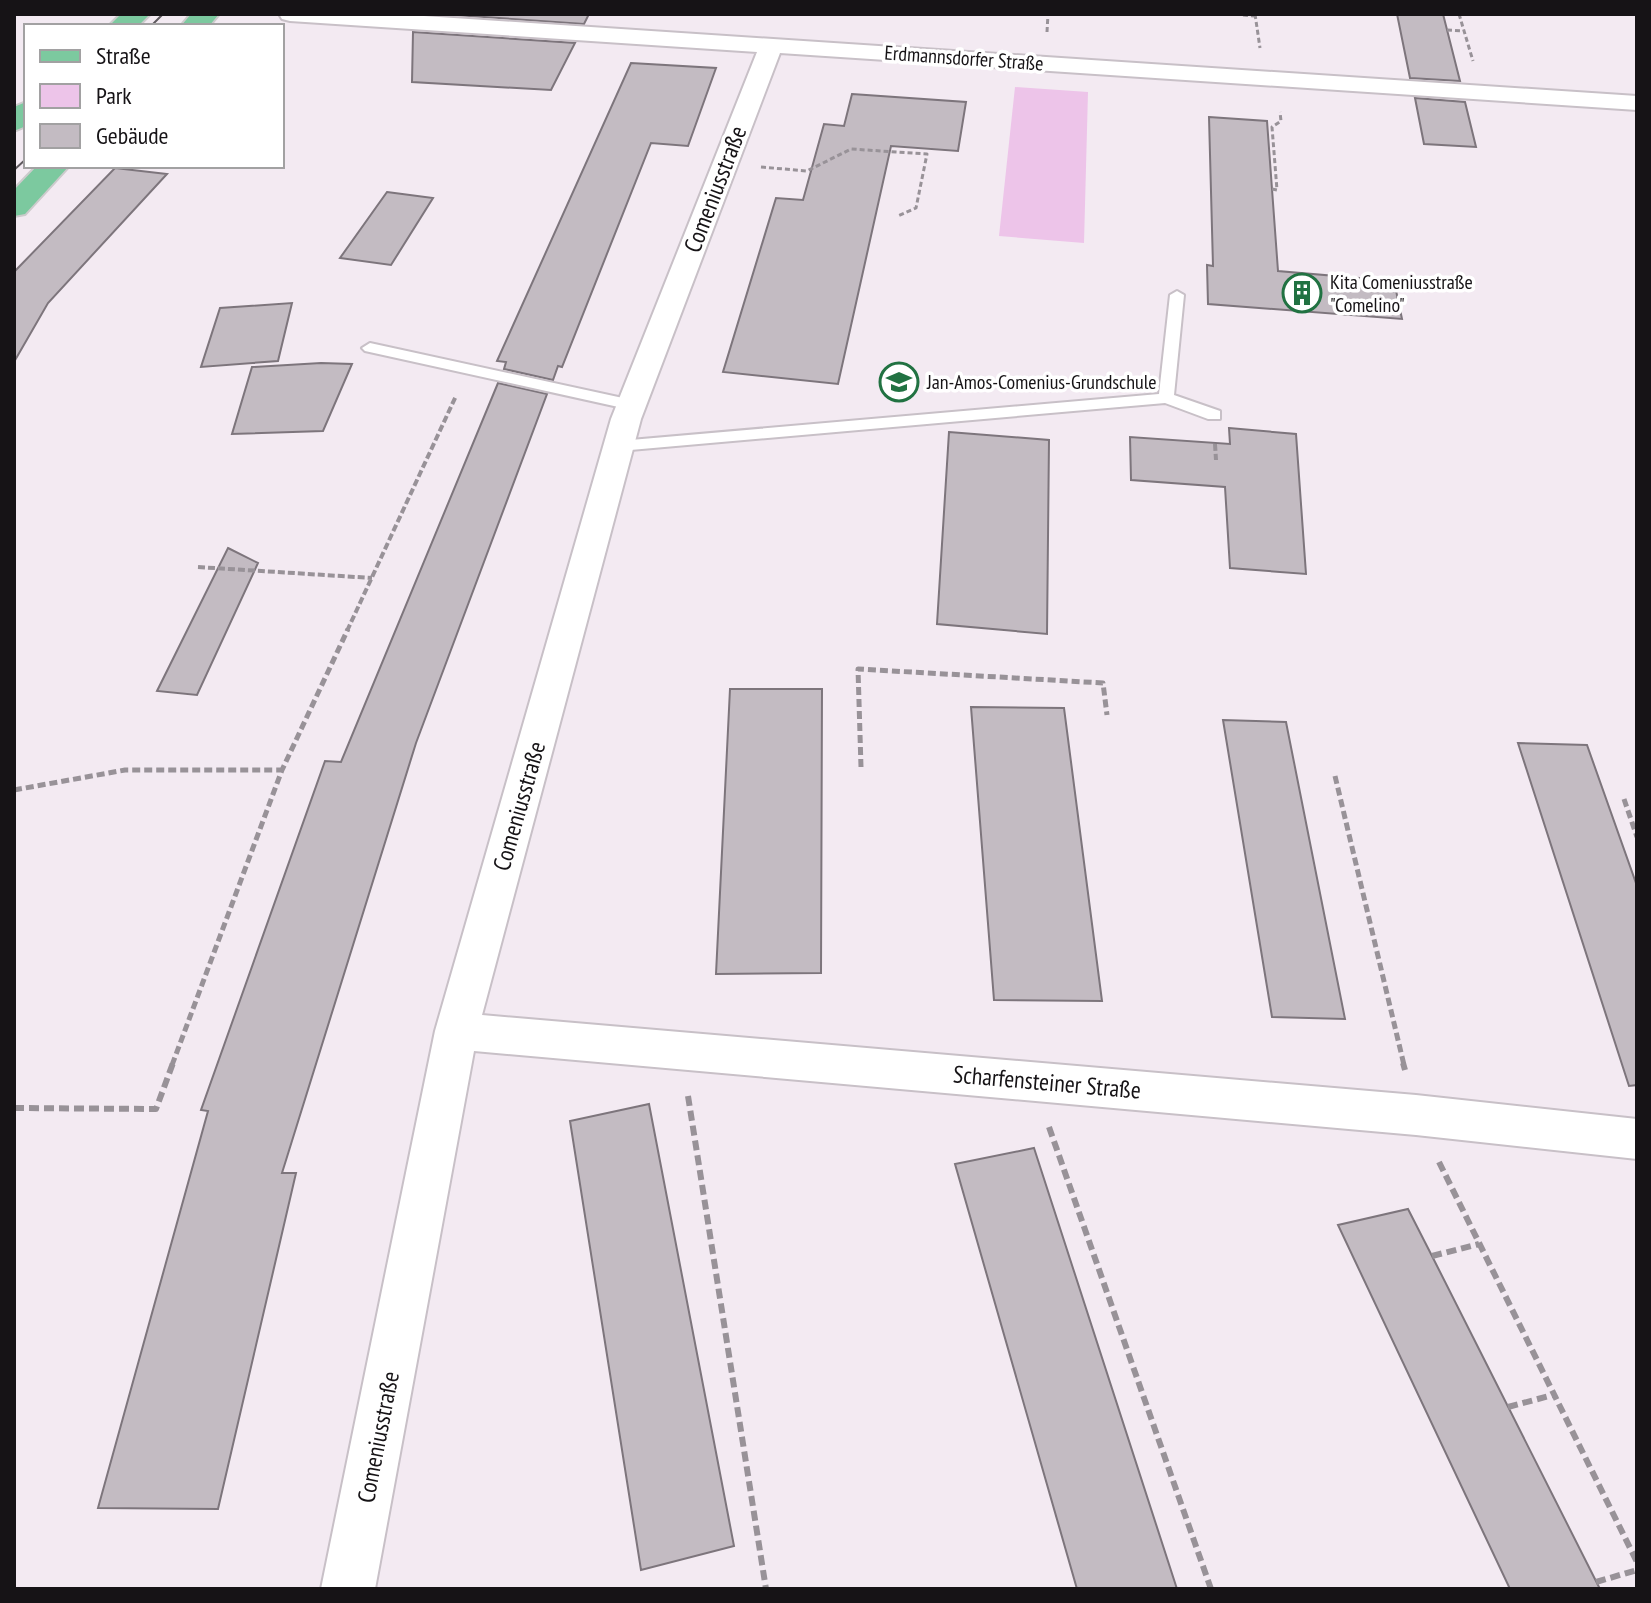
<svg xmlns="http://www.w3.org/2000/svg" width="1651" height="1603" viewBox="0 0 1651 1603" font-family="'PT Sans Narrow',sans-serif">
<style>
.green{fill:#edc4e9}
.building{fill:#c3bbc2;stroke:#7d757c;stroke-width:2}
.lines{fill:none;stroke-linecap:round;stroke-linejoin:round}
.service-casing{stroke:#c8c0c7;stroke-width:4}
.minor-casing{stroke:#c8c0c7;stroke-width:4}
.primary-casing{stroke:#cccbcc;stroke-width:4}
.path-far3{stroke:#989298;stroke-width:3;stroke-dasharray:5 3;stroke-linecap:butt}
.path-far2{stroke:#989298;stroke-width:4;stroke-dasharray:7 3;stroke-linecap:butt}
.path-far1{stroke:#989298;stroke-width:5;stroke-dasharray:8 4;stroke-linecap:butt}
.path{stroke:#989298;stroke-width:6;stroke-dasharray:10 5;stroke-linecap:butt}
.service{fill:#fff;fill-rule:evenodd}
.minor{fill:#fff;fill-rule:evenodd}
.primary{fill:#7cc99f;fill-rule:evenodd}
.tram{stroke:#5f5a5f;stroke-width:2}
.labels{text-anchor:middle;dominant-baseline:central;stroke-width:7;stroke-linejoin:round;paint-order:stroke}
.far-street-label{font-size:20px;fill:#161316;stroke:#fff}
.far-poi-label{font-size:20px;fill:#161316;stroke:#fff;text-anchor:start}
.street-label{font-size:24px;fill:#161316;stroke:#fff}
</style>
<rect width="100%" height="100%" fill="#f3eaf2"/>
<path class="green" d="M1015,87L1088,92L1084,243L999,236Z"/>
<path class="building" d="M440,14H589L584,24Z
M1397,14H1443L1460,81L1410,78Z
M413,32L575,43L551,90L412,82Z
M631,63L716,68L688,146L651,143L562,367L558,366L553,380L504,369L506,362L497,361Z
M852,94L966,102L958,151L891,146L838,384L723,372L776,198L803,200L824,124L844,126Z
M1415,98L1465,102L1476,147L1424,144Z
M1209,117L1267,121L1278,271L1394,281L1402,319L1208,304L1207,265L1213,266Z
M115,168L167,174L48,303L14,362V272Z
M387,192L433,198L391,265L340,258Z
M292,303L278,361L201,367L220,308Z
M321,363L352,364L323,431L232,434L252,367Z
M498,383L547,394L416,743L282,1173H296L218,1509L98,1508L208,1111L201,1110L325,761L341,762Z
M1229,428L1296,434L1306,574L1230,568L1225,487L1131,480L1130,437L1230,444Z
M949,432L1049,440L1047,634L937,624Z
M228,548L258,563L197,695L157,691Z
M730,689H822L821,973L716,974Z
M971,707L1064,708L1102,1001L994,1000Z
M1223,720L1286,722L1345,1019L1272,1017Z
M1518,743L1587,745L1637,886V1085L1629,1086Z
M649,1104L734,1546L641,1570L570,1121Z
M1034,1148L1177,1589H1077L955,1164Z
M1408,1209L1432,1256L1600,1589H1510L1338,1225Z"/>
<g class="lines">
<defs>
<path id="service" d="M1177,291L1184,295L1174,395L1220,411V419H1208L1165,403L619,451L611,446L619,441L1159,394L1170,295Z
M370,343L632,400L640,405L632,410L365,351L362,348Z"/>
<path id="minor" d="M279,14H394L1637,96V110L780,53L641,419L482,1015L1416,1095L1637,1119V1159L1416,1135L474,1051L375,1589H321L435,1031L611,419L757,52L290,21L282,19Z"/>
<path id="primary" d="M121,14H150L138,26H109Z
M191,14H219L209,26H181Z
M26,102V126L14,131V107Z
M37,166H69L25,214L14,216V190Z"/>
</defs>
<use href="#service" class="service-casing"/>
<use href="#minor" class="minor-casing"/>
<use href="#primary" class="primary-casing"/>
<path class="path-far3" d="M1255,14L1260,48
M1459,14L1473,61
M1243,15L1255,16
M1447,30L1464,31
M1047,32L1048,14
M761,167L807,171L851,149L927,154L916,208L898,216
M1272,189L1277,190L1272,127L1281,121L1280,112"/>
<path class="path-far2" d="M1215,444L1216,460
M198,567L372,578
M347,631L456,396"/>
<path class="path-far1" d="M861,767L858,669L1103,683L1107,715
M1335,776L1404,1065
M14,790L125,770H282
M1624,799L1637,837
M172,1065L282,770L348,629"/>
<path class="path" d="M1403,1063L1405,1070
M688,1096L766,1589
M14,1108L156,1109L173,1063
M1049,1127L1211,1589
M1439,1162L1637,1562
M1432,1256L1479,1244
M1508,1407L1553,1395
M1596,1582L1637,1570"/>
<use href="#service" class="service"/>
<use href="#minor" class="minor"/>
<use href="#primary" class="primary"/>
<path class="tram" d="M151,26L163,14
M14,170L26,159"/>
</g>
<defs>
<symbol id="building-ring" viewBox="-11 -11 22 22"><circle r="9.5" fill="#fff" stroke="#217242" stroke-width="1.5"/><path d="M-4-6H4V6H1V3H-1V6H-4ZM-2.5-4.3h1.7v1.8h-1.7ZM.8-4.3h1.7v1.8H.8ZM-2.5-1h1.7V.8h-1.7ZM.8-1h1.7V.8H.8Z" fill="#217242"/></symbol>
<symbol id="school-ring" viewBox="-11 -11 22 22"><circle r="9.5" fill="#fff" stroke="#217242" stroke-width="1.5"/><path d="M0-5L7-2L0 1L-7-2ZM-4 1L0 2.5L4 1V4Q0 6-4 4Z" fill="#217242"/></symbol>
</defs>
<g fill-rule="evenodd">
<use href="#building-ring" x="1280" y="271" width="44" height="44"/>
<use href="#school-ring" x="877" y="360" width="44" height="44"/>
</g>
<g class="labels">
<g class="far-street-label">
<text transform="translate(964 58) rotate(4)">Erdmannsdorfer Straße</text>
</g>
<g class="far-poi-label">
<text x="1330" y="282">Kita Comeniusstraße<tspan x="1330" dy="23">"Comelino"</tspan></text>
<text x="927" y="382">Jan-Amos-Comenius-Grundschule</text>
</g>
<g class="street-label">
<text transform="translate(715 189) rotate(-69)">Comeniusstraße</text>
<text transform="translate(519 806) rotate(-74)">Comeniusstraße</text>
<text transform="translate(1047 1082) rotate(5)">Scharfensteiner Straße</text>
<text transform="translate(378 1437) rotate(-79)">Comeniusstraße</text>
</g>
</g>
<rect width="1651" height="1603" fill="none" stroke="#161316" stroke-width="32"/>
<rect x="24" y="24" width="260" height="144" fill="#ffffff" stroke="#a2a1a2" stroke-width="2"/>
<rect x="40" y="50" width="40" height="12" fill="#7cc99f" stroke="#a2a1a2" stroke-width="2"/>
<text x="96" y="64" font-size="24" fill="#161316">Straße</text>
<rect x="40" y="84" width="40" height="24" fill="#edc4e9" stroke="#a2a1a2" stroke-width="2"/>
<text x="96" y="104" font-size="24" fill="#161316">Park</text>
<rect x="40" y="124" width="40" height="24" fill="#c3bbc2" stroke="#a2a1a2" stroke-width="2"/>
<text x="96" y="144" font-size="24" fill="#161316">Gebäude</text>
</svg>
